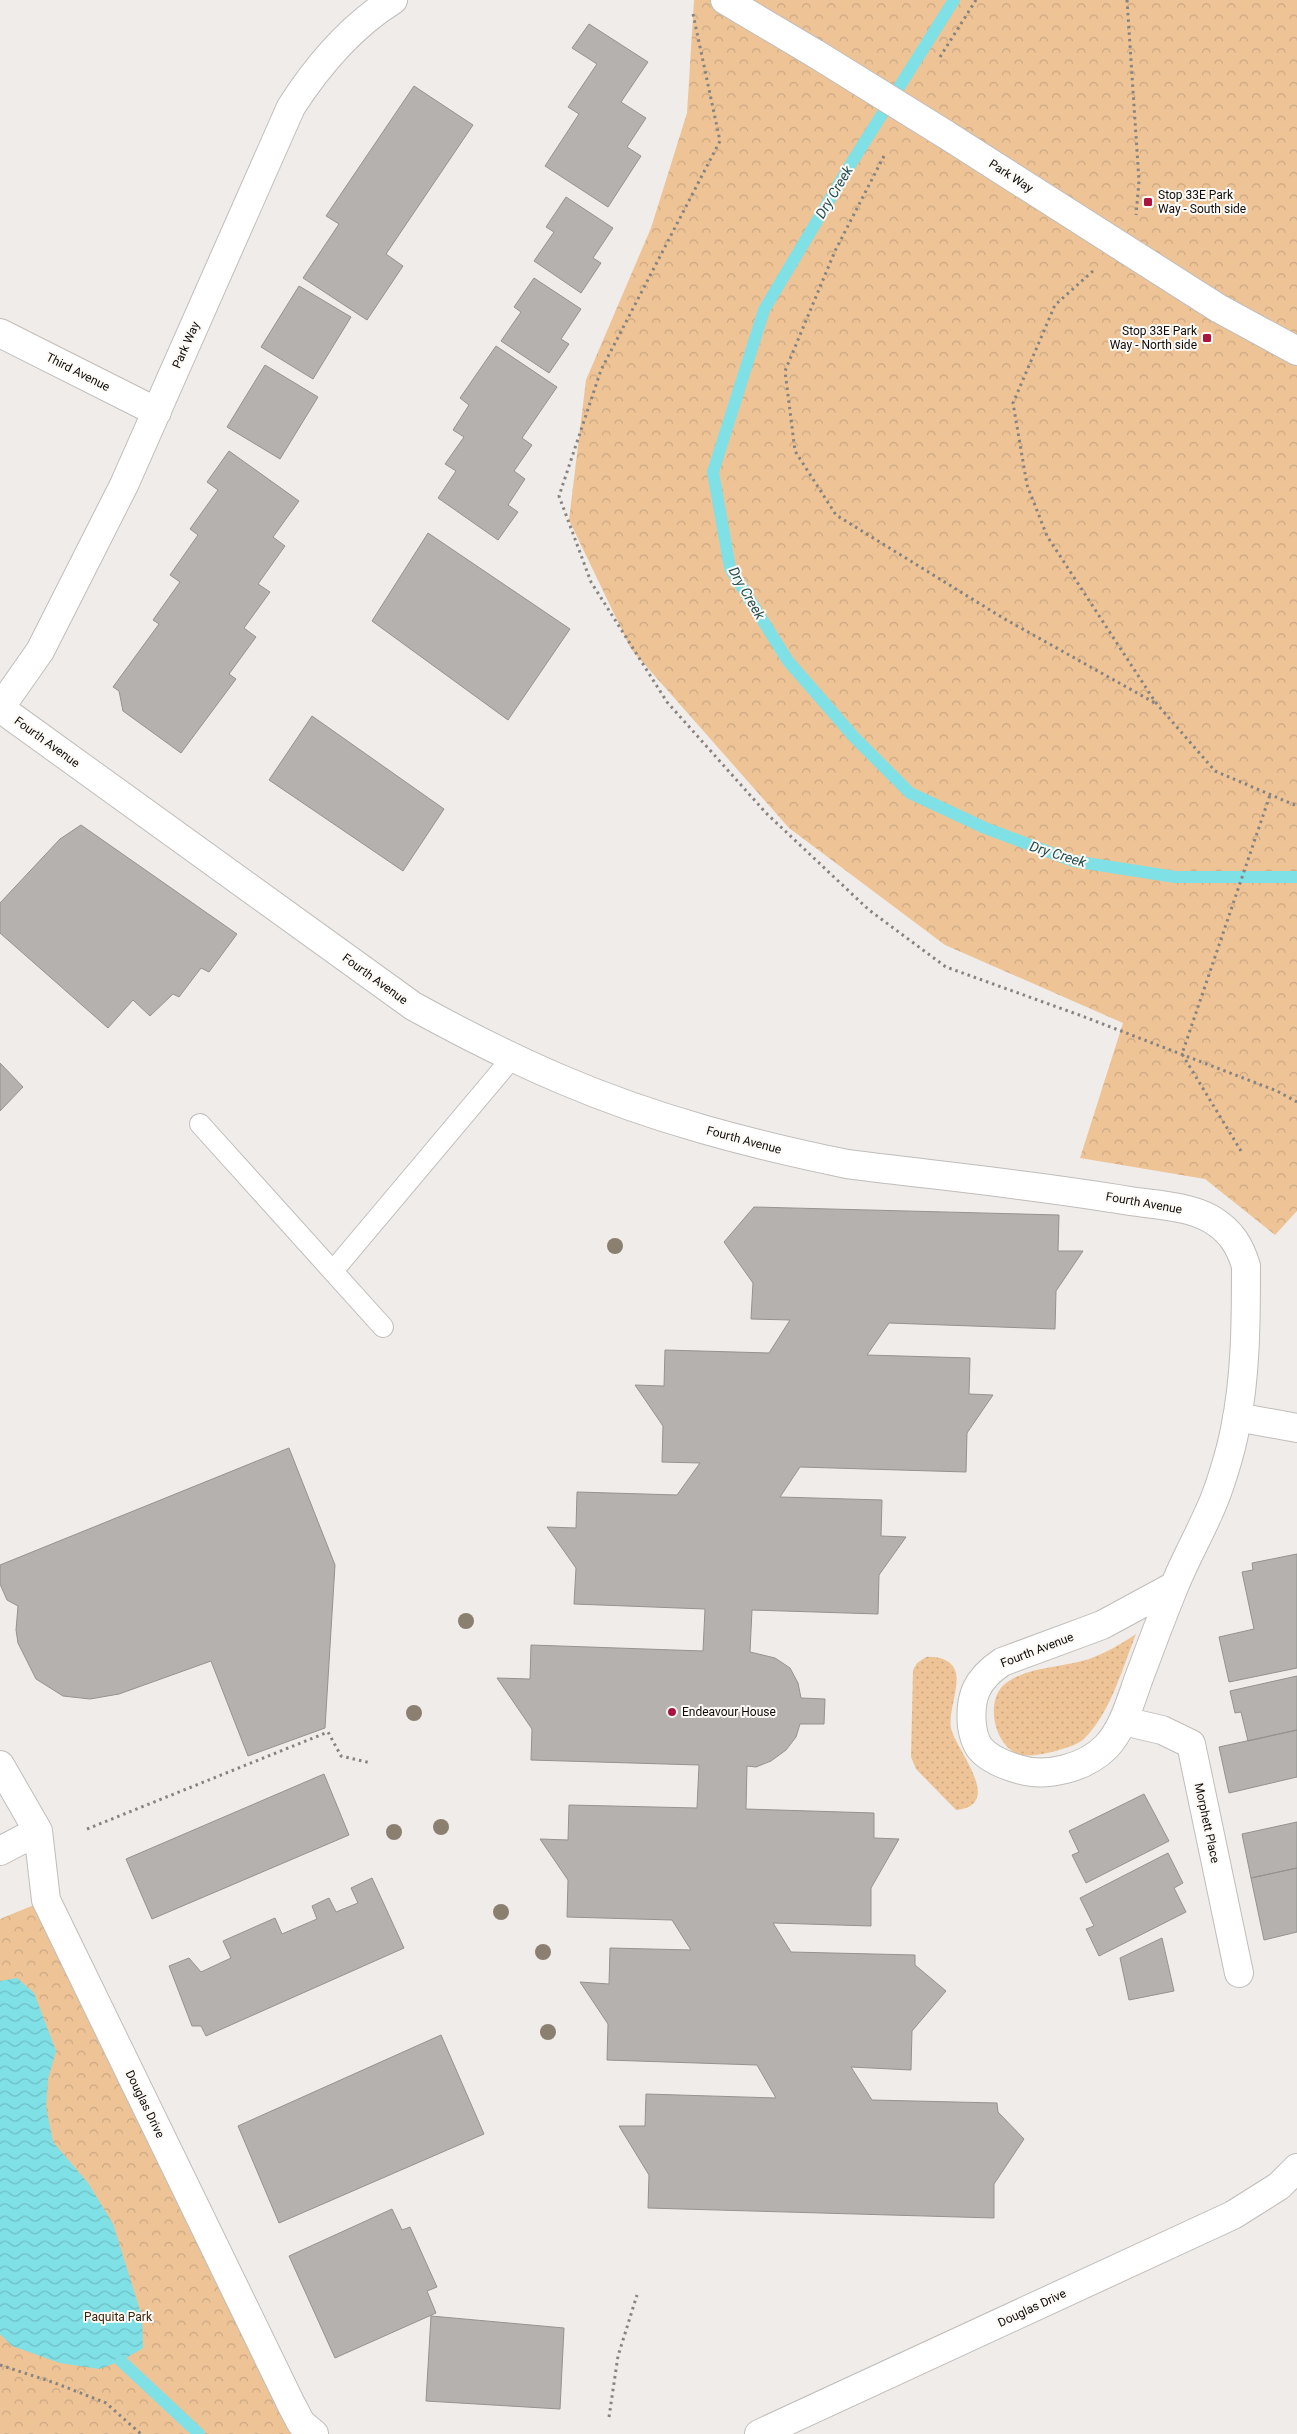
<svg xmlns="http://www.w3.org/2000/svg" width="1297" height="2434" viewBox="0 0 1297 2434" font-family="Roboto,sans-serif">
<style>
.grass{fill:url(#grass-dots)}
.park{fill:url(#park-crowns)}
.water{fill:url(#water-waves)}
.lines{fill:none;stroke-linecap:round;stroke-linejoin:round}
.stream{stroke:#7fe0e6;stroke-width:12}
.building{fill:#b4b1ae;stroke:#95928f}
.service-casing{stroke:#c0bdba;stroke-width:22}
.minor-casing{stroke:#c0bdba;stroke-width:30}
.path{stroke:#868381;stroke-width:3;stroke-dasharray:2.5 4;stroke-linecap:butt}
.service{stroke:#fff;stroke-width:20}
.minor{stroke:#fff;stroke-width:28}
.minor-bridge-casing{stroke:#c0bdba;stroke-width:30;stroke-linecap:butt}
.minor-bridge{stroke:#fff;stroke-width:28}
.tree{fill:#8b7f6f}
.poi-dot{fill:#aa143e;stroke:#fdfaf6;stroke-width:2}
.labels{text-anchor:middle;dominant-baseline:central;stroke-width:4;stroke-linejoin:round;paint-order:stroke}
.street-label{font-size:12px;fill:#0e0c0b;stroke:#fdfaf6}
.poi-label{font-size:12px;fill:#0e0c0b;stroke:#fdfaf6;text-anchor:start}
.park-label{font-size:12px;fill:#39250c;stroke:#fdfaf6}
.water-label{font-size:14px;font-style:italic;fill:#234f52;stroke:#fdfaf6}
</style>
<defs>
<pattern id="grass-dots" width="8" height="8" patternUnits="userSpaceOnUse" patternTransform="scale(1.25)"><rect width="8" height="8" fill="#eec497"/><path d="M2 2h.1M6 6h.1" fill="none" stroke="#cba781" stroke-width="1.8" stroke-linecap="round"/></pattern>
<pattern id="park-crowns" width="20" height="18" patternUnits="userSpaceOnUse" patternTransform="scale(1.25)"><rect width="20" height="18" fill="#eec497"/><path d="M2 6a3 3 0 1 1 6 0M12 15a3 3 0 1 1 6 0" fill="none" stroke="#cba781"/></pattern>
<pattern id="water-waves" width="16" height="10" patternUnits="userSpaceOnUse" patternTransform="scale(1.25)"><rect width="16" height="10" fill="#7fe0e6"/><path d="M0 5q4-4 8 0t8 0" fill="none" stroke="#6dbfc4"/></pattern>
</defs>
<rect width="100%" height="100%" fill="#f0ece9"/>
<path class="grass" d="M1136,1634C1122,1669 1111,1712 1084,1739C1077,1745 1065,1748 1056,1751C1046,1753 1033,1757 1022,1755C995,1750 983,1700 1006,1683C1029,1666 1062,1668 1089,1659C1106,1653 1121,1644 1136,1634Z
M926,1657C936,1656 951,1659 955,1670C961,1685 948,1711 951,1728C955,1749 1006,1805 956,1810L916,1769L911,1757L913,1670L917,1663Z"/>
<path class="park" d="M694,0H1297V1211L1275,1235L1205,1179L1080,1158L1123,1023L945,945L789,828L631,649L569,520L586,380L651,228L687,113Z
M46,1900L316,2434H0V1919Z"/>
<path class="water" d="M17,1978L34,1993L56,2051L48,2079L46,2107L53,2142L88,2183L113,2224L142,2317L143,2348L121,2361L99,2369L60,2363L12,2346L0,2334V1981Z"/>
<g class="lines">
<path class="stream" d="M954,0L852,162L764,310L713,472L730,568L788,661L854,737L910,793L985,828L1073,861L1175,877H1297
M121,2361L199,2434"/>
</g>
<path class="building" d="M589,24L648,62L621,102L646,118L627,147L641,156L608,207L545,166L579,114L568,107L597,64L572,48Z
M414,86L473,125L386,254L403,266L367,320L303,278L339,224L326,216Z
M566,197L613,228L593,258L601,263L581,293L534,261L554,232L546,227Z
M534,278L581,309L561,339L569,344L549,373L501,341L521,312L514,307Z
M299,286L351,317L313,379L261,347Z
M496,346L557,387L522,438L532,445L514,471L525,479L508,505L518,512L498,540L438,498L456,471L445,464L464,437L453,430L469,405L460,398Z
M265,365L318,397L280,459L227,427Z
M229,451L299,501L273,537L285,546L258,584L270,592L244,628L256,637L229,674L236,679L181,753L123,711L119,691L113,687L159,624L153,620L180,582L170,575L198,535L190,529L218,490L207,482Z
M428,533L570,629L508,720L372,621Z
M312,716L444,809L403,871L269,780Z
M81,825L237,934L209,972L201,968L179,997L173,994L150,1016L133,1000L108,1028L0,933V903L60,839Z
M0,1063L23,1087L0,1111Z
M754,1207L1059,1215L1058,1251H1083L1056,1291L1055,1329L889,1323L867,1355L970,1358L969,1394L993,1395L967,1433L966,1472L800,1467L780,1497L882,1500L881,1536L906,1537L879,1575L878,1614L752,1610L750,1652L775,1658L790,1668L798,1683L801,1698L825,1699L824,1724H800L796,1737L786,1750L771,1761L756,1767L747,1766L746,1809L874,1813V1838L899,1839L871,1888V1926L773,1923L791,1952L915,1955V1965L946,1991L912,2031L911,2070L851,2067L872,2100L997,2103L998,2112L1024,2139L994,2184V2218L648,2208L649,2175L619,2126H645L646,2094L776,2098L757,2065L607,2060L608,2024L580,1982L609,1984L610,1948L691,1950L672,1920L567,1917L568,1880L540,1839L568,1840L569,1805L697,1808L699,1765L531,1760L532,1729L497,1678L530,1679L531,1645L703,1651L705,1609L574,1604L576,1568L547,1527L576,1528L577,1492L677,1495L700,1463L662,1462L663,1426L635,1385L664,1386L665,1350L769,1353L790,1320L751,1319L753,1283L724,1242Z
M289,1448L335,1565L325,1728L248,1756L211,1661L119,1694L90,1699L63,1696L36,1679L18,1643L16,1630L18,1606L7,1600L0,1584V1565Z
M1297,1554V1668L1229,1682L1219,1637L1254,1629L1242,1572L1253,1570L1252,1563Z
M1297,1676V1730L1248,1741L1241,1712L1235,1713L1230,1691Z
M1297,1730V1777L1229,1793L1219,1747Z
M324,1774L349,1835L152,1919L126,1859Z
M1144,1794L1169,1841L1086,1883L1072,1855L1079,1852L1069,1831Z
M1297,1822V1868L1251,1878L1242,1834Z
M1168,1853L1183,1883L1174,1888L1186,1912L1099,1956L1086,1929L1094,1926L1080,1898Z
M1297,1868V1932L1264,1940L1251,1878Z
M372,1878L404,1948L206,2036L201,2026H192L169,1966L189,1958L201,1972L231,1958L223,1941L275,1918L282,1934L317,1919L312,1906L329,1898L336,1912L358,1903L351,1888Z
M1162,1938L1174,1991L1129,2000L1120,1958Z
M441,2035L484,2134L279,2223L238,2126Z
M392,2209L402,2230L410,2227L437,2287L427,2291L436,2313L335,2358L289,2256Z
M431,2316L564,2328L560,2409L426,2401Z"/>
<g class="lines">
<defs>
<path id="service" d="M200,1124L383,1327
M333,1271L512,1058"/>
<path id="minor" d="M725,0L816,54
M945,134L1218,308L1297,351
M0,333L157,412
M0,708L413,1006C462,1033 511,1058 563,1080C654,1119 750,1144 847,1164C941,1176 1036,1185 1130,1201C1156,1205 1188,1206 1211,1219C1231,1231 1240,1246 1246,1266C1246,1320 1246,1376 1235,1429C1231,1451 1219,1491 1209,1512C1198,1537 1184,1562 1174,1587C1162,1616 1151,1646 1140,1675C1131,1699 1124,1728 1106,1747C1085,1768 1046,1778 1018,1769C1004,1765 988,1759 979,1747C975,1741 973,1733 972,1726C969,1696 977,1679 1002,1662L1102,1625L1174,1586
M0,708L40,651L124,485L291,107C318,65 350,27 393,0
M1237,1417L1297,1428
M1123,1721L1162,1730L1191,1744L1239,1973
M0,1765L38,1831L46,1900L291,2404L301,2423L314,2434
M0,1851L38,1831
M759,2434L1233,2215L1279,2186L1297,2168"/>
</defs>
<use href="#service" class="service-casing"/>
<use href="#minor" class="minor-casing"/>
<path class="path" d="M1127,0L1139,181L1136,215
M693,14L720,141L601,370L559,496L591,582L667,702L766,813L869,910L946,967L1082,1016L1277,1091L1297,1102
M940,57L976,0
M884,156L835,251L785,371L795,451L836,515L1003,618L1155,703
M1093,271L1055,305L1013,403L1027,485L1047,536L1156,703L1215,771L1297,806
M1241,1151L1182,1054L1270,795
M87,1829L328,1732L341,1756L371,1763
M0,2365L55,2383L106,2403L141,2434
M609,2417L618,2356L637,2295"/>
<use href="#service" class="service"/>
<use href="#minor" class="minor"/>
<defs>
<path id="minor-bridge" d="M816,54L945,134"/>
</defs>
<use href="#minor-bridge" class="minor-bridge-casing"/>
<use href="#minor-bridge" class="minor-bridge"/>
</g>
<g class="tree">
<circle cx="615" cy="1246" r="8"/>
<circle cx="466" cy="1621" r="8"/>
<circle cx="414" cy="1713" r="8"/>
<circle cx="441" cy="1827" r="8"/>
<circle cx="394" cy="1832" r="8"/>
<circle cx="501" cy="1912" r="8"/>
<circle cx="543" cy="1952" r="8"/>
<circle cx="548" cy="2032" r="8"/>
</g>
<g class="poi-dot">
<rect x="1143" y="197" width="10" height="10" rx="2.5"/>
<rect x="1202" y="333" width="10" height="10" rx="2.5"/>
<circle cx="672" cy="1712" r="5"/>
</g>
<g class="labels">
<g class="street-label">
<text transform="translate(1011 176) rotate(33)">Park Way</text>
<text transform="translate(186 345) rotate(-66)">Park Way</text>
<text transform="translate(78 372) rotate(27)">Third Avenue</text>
<text transform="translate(47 742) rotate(36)">Fourth Avenue</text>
<text transform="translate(375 979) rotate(36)">Fourth Avenue</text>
<text transform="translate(744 1140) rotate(15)">Fourth Avenue</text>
<text transform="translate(1144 1203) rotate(10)">Fourth Avenue</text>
<text transform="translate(1037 1650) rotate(-21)">Fourth Avenue</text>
<text transform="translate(1207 1823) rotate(78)">Morphett Place</text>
<text transform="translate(145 2104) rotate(64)">Douglas Drive</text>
<text transform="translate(1032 2308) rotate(-25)">Douglas Drive</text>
</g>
<g class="poi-label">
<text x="1158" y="195">Stop 33E Park<tspan x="1158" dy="14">Way - South side</tspan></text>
<text x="1197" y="331" text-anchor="end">Stop 33E Park<tspan x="1197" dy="14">Way - North side</tspan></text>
<text x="682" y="1712">Endeavour House</text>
</g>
<g class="park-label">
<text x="118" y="2317">Paquita Park</text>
</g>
<g class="water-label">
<text transform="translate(834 192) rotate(-59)">Dry Creek</text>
<text transform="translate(747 593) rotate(60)">Dry Creek</text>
<text transform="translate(1058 854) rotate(17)">Dry Creek</text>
</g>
</g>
</svg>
